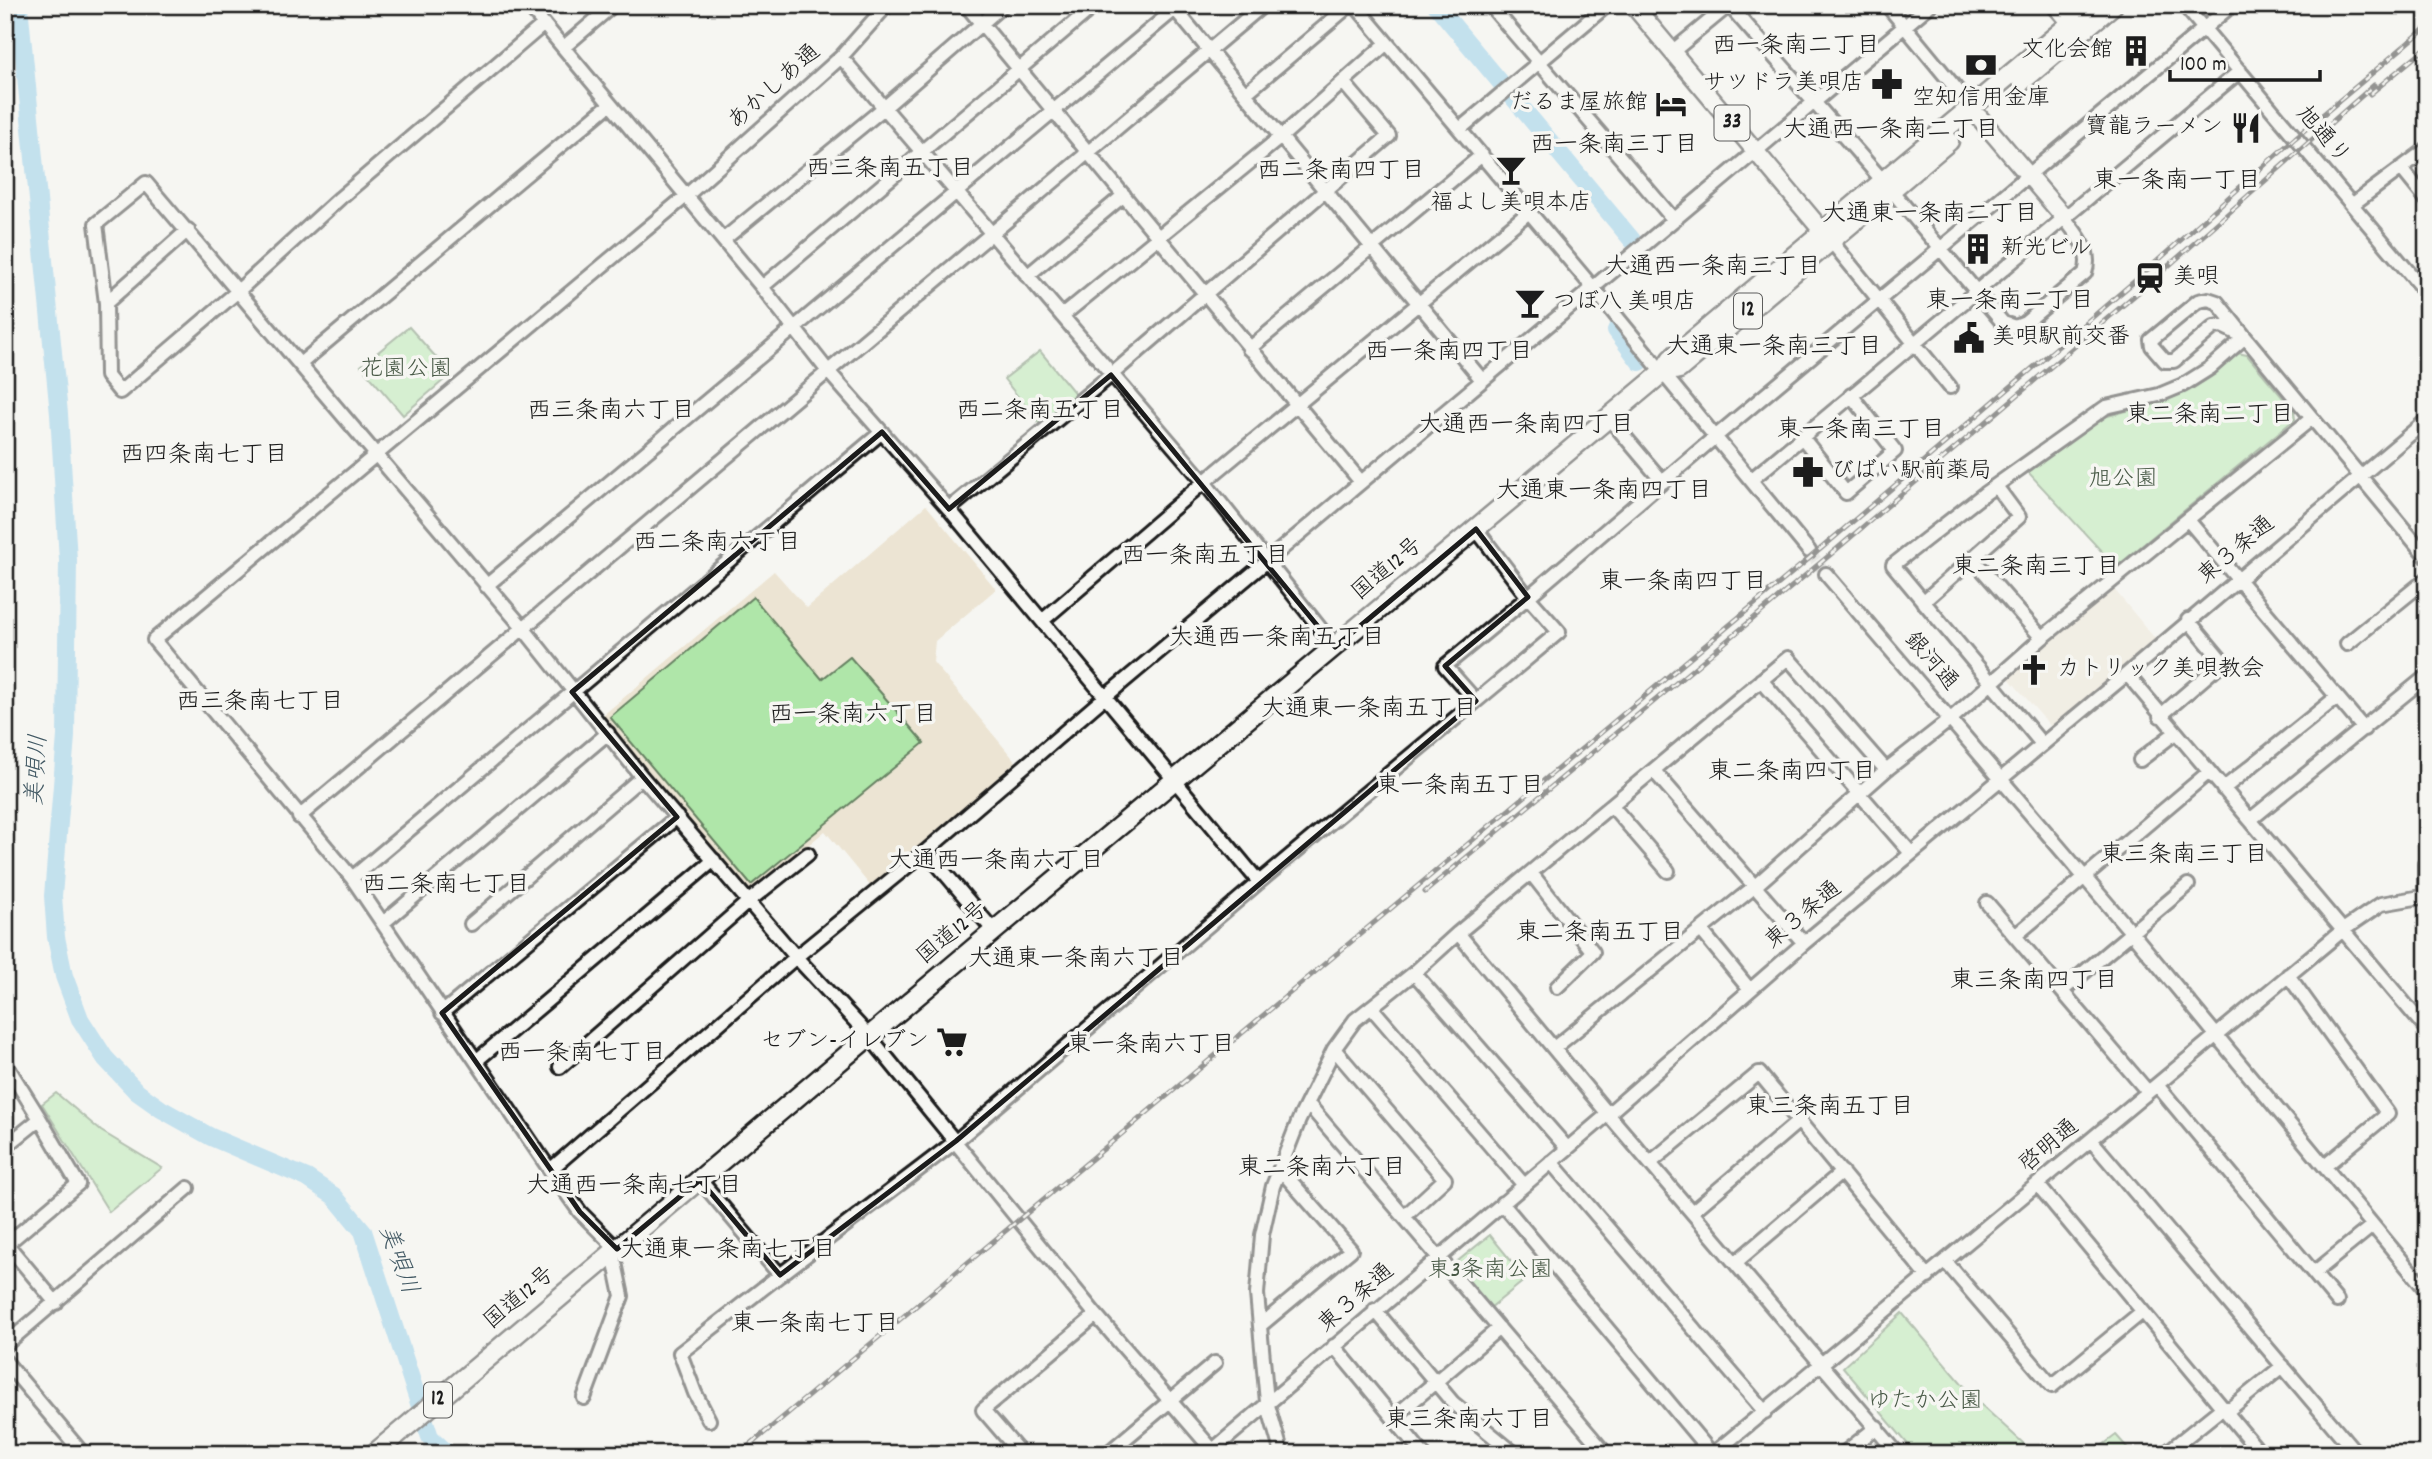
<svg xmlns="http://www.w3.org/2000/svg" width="2432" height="1459" viewBox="0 0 2432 1459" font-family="Dekko,'Klee One',sans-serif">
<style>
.built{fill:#ece4d3}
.green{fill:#afe6a9;stroke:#668162;stroke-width:2}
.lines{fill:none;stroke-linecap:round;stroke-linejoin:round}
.river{stroke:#86c7e7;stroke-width:18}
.minor-tunnel{stroke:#d5d5d2;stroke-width:12;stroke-dasharray:12 6;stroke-linecap:butt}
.minor-casing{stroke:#1c1c1c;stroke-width:18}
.major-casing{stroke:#1c1c1c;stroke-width:21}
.highway-casing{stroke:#1c1c1c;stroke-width:23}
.minor{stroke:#f6f6f2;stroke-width:12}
.major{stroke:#f6f6f2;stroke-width:16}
.highway{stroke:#f6f6f2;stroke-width:18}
.rail-casing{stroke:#1c1c1c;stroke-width:5}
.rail{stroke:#f6f6f2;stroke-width:2.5;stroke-dasharray:8;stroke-linecap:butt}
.marked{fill:none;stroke:#1c1c1c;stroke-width:5;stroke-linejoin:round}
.labels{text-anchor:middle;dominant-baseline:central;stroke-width:7;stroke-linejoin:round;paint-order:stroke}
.shield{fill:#f6f6f2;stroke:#5d5d5c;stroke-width:2}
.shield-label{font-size:21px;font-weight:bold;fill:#1c1c1c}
.poi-label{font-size:23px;fill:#1c1c1c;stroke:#f6f6f2;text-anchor:start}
.street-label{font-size:23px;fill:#1c1c1c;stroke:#f6f6f2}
.park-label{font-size:23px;fill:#485946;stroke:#f6f6f2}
.neighbourhood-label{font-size:24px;fill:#1c1c1c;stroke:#f6f6f2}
.water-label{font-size:24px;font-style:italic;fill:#415863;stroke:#f6f6f2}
</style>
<rect width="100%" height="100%" fill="#f6f6f2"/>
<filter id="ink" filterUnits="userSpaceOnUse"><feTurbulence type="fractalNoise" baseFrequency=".0143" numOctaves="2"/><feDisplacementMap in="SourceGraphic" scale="14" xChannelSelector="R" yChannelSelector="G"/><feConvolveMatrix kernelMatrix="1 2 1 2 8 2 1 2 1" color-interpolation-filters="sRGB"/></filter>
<g filter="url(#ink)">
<path class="built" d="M926,505L996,589L935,641L933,662L1016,762L872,888L825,831L750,894L602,716L774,571L807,608Z
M2113,588L2157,641L2052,728L2007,676Z"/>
<path class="green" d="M409,327L451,374L403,415L361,366Z
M1040,351L1077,396L1042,427L1004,379Z
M2237,353L2247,355L2294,411L2295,419L2116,567L2028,472L2104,417L2167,400L2190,390L2211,377Z
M753,597L822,679L850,657L924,743L751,885L610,717Z
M56,1093L101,1131L162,1168L109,1212L42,1104Z
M1490,1235L1526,1279L1490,1308L1453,1265Z
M1902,1313L1976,1400L2035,1454H1916L1843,1367Z
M2116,1435L2133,1454H2091Z"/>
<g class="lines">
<path class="river" d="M19,5L59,414L68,560L66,736L53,896L56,937L64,976L80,1019L105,1058L137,1092L161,1109L211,1137L307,1178L334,1196L363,1231L430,1437L448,1454
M1436,5L1632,240
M1616,330L1640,362"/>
<path class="minor-tunnel" d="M1809,551L1826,574"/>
<defs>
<path id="minor" d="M528,5L762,287L827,370L949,509L1259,882
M966,5L1361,482
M1355,5L1594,289L1809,551
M1490,5L1674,220
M1729,5L1883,181
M1887,5L1976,113
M2053,5L2070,25
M2184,5L2427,294
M1175,9L1482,380
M544,24L340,198L238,291L120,392L107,376L106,303L96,224L146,183L524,629L642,777L796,957L870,1037L1096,1315L1216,1454
M564,47L613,5
M1672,52L1729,5
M841,57L1204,482L1335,647
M1246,93L1350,5
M1460,129L1607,5
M2401,168L2427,200
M1891,190L2003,323L2015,327L2025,323L2085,273C2093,250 2076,234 2063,216
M2353,204L2427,149
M723,240L885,107L1003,5
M1831,241L1950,387
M1027,276L1124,195
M762,287L1095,5
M2208,299L2217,302L2245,337L2222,326L2214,327L2174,361H2165L2152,346L2151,340L2198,301Z
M106,303L188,230
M1062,316L1282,136L1387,43
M1249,349L1482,155
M300,364L609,105
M1609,418L1663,482
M1802,437L1846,493L1895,451L1851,395
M1751,480L2240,71
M949,509L1111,375L1389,136L1343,82
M2188,520L2364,729
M1476,529L1528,597L1445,666L1476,701
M1973,559L2042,638
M1826,574L2132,933L2427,1291
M486,586L1175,9L1172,5
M1923,602L2019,517L1996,486
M1042,621L1204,482L1529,212
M2347,644L2427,579
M2127,674L2427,1030
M1761,680L1911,853
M2160,716L2223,662L2188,620
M2042,744L1893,565L1984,494L2106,407L2159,395L2183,385L2210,368L2245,337L2427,557
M2140,760L2175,733
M1654,771L1804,943
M2223,789L2337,697
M1612,806L1668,871
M299,817L1263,5
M2250,820L2427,676
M926,851L994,931
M1531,873L1593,952L1557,987
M352,878L882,432
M2425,896V864L2427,862
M1987,903L2015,936
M383,923L608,733
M471,924L642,777
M1701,930L1750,990
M1458,933L1608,1114L1898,1454
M1414,973L1567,1148
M2288,975L2388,1114L2325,1166
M2063,990L2188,885
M1371,1007L1524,1185
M442,1013L677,817
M1554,1048L1754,887L1886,770L1951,719L2042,638L2311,419
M1334,1049L1445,1179L1405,1216
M476,1061L714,860
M5,1063L40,1119
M560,1067L749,901L808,854
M2157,1085L2337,1301
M2148,1092L2015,936L2209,772
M1308,1104L1606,1454
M2091,1140L2357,1454
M5,1147L40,1119L78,1184L7,1244
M1551,1162L1765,1412
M1650,1163L1759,1073L1928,1277
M550,1170L796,957L926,851L1105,697L1930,5
M700,1180L780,1275L956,1141L1259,882L1559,632L1528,597L1715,437L2232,5
M2038,1185L2261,1454
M1502,1203L1712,1454
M1692,1212L1800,1120
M5,1242L56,1303
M617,1249L580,1212L550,1170L352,878L154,640L686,196L841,57L887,5
M1946,1262L2052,1386L2142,1312
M1735,1263L1842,1172
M2314,1273L2372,1226
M1375,1310L1453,1403L1515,1454
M1261,1325L1351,1250L1280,1169
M5,1345L188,1188
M1334,1346L1423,1454
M5,1361L83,1454
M584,1398L622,1296L613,1253
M1393,1418L1499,1328
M709,1420L695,1393L680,1353L780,1275
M1213,1450L1608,1114L1804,943L2127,674L2427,420
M1021,1454L983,1410L1096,1315
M1107,1454L1215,1363
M1282,1454L1267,1402L1257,1294L1262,1235L1273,1186L1299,1120L1334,1049L1355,1020L1414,973L1458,933L1788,658L1886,770
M1713,1454L2343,930L2381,904L2427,896
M1843,1454L1877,1427
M2165,1454L2222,1408H2231L2283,1366"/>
<path id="major" d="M1633,5L1829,239
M1979,117L2063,216"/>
<path id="highway" d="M2022,81L2113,5
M1662,373L1679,369L1949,141
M374,1454L994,931L1662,373L1671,359L2093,5"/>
</defs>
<use href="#minor" class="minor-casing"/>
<use href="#major" class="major-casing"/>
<use href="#highway" class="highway-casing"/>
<use href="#minor" class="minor"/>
<use href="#major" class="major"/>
<use href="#highway" class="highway"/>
<defs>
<path id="rail" d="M2370,94L2427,47
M1425,892L1831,554L2149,283L2374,85
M739,1454L1824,546L2136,280L2295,138L2427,27"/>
</defs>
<use href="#rail" class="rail-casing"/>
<use href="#rail" class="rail"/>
</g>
</g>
<path d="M0 0H2432V1459H0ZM1111,375L1335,647L1476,529L1528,597L1445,666L1476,701L956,1141L780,1275L700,1180L617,1249L580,1212L442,1013L677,817L572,692L882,432L949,509Z" fill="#f6f6f2" fill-opacity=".55" fill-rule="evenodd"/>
<path class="marked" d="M1111,375L1335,647L1476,529L1528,597L1445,666L1476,701L956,1141L780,1275L700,1180L617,1249L580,1212L442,1013L677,817L572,692L882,432L949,509Z"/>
<defs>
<symbol id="building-bare" viewBox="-9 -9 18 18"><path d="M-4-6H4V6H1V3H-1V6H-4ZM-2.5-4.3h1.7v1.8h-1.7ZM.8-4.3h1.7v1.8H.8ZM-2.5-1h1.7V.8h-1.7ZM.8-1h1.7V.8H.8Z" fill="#1c1c1c" stroke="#f6f6f2" stroke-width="2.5" paint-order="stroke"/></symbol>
<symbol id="bank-bare" viewBox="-9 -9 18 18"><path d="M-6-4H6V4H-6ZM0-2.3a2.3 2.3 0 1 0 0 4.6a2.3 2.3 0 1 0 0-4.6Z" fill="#1c1c1c" stroke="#f6f6f2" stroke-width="2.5" paint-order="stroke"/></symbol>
<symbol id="pharmacy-bare" viewBox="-9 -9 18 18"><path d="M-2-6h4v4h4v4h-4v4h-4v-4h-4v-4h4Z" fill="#1c1c1c" stroke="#f6f6f2" stroke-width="2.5" paint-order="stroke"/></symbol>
<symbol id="hotel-bare" viewBox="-9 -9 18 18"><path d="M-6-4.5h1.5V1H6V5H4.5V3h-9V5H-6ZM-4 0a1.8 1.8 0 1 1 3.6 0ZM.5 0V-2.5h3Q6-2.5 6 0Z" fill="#1c1c1c" stroke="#f6f6f2" stroke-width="2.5" paint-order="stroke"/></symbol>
<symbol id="restaurant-bare" viewBox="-9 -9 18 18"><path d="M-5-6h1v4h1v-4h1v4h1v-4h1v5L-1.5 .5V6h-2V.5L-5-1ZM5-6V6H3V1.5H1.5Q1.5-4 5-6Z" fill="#1c1c1c" stroke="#f6f6f2" stroke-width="2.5" paint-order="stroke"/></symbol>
<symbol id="bar-bare" viewBox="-9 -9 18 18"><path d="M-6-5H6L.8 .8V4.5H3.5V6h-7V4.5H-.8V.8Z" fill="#1c1c1c" stroke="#f6f6f2" stroke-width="2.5" paint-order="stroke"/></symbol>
<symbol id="station-bare" viewBox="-9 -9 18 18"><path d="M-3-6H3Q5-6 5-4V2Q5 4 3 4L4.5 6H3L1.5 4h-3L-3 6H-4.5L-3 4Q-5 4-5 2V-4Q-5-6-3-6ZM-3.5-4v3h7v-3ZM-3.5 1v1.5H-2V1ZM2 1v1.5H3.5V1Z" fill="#1c1c1c" stroke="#f6f6f2" stroke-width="2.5" paint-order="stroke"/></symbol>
<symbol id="civic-bare" viewBox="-9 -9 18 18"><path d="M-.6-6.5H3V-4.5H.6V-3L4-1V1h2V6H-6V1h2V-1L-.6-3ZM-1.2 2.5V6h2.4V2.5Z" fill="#1c1c1c" stroke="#f6f6f2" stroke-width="2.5" paint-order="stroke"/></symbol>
<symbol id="church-bare" viewBox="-9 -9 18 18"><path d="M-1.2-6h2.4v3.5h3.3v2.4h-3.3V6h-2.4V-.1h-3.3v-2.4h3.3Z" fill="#1c1c1c" stroke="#f6f6f2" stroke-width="2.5" paint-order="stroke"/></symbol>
<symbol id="supermarket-bare" viewBox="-9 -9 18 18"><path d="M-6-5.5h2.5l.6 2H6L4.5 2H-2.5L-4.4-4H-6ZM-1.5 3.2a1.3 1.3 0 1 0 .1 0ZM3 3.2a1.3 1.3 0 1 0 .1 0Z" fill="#1c1c1c" stroke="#f6f6f2" stroke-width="2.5" paint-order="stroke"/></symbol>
</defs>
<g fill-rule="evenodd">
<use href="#building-bare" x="2114" y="29" width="44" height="44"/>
<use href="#bank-bare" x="1959" y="43" width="44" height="44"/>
<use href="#pharmacy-bare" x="1865" y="62" width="44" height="44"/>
<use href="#hotel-bare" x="1649" y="82" width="44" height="44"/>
<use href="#restaurant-bare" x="2224" y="106" width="44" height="44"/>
<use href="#bar-bare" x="1489" y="148" width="44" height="44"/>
<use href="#building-bare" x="1956" y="227" width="44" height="44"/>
<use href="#station-bare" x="2128" y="256" width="44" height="44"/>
<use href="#bar-bare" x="1508" y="281" width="44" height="44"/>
<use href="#civic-bare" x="1947" y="316" width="44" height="44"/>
<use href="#pharmacy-bare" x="1786" y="450" width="44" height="44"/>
<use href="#church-bare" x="2012" y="648" width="44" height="44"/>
<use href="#supermarket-bare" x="930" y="1020" width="44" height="44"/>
</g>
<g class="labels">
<g class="shield">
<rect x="1714.5" y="105.5" width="35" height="35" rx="5"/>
<rect x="1734" y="293.5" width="28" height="35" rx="5"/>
<rect x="424" y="1382.5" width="28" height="35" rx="5"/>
</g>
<g class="shield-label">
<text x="1732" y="123">33</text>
<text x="1748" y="311">12</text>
<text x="438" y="1400">12</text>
</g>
<g class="poi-label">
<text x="2113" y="51" text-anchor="end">文化会館</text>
<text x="1864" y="84" text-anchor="end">サツドラ美唄店</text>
<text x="1981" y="99" text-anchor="middle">空知信用金庫</text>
<text x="1648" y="104" text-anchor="end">だるま屋旅館</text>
<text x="2223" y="128" text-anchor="end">寶龍ラーメン</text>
<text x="1511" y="204" text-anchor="middle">福よし美唄本店</text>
<text x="2001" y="249">新光ビル</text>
<text x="2173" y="278">美唄</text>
<text x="1553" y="303">つぼ八 美唄店</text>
<text x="1992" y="338">美唄駅前交番</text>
<text x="1831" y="472">びばい駅前薬局</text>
<text x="2057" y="670">カトリック美唄教会</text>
<text x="929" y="1042" text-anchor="end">セブン-イレブン</text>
</g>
<g class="street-label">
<text transform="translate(775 88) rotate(-42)">あかしあ通</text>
<text transform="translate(2322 136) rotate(49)">旭通り</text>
<text transform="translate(2237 551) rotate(-40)">東３条通</text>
<text transform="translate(1388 570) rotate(-40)">国道12号</text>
<text transform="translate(1930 662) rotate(49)">銀河通</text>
<text transform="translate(1804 916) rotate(-40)">東３条通</text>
<text transform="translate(953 934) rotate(-40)">国道12号</text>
<text transform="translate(2050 1147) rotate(-40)">啓明通</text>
<text transform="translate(520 1299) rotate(-40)">国道12号</text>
<text transform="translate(1357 1299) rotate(-41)">東３条通</text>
</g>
<g class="park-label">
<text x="406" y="370">花園公園</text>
<text x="2123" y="480">旭公園</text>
<text x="1490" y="1271">東3条南公園</text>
<text x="1925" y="1402">ゆたか公園</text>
</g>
<g class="neighbourhood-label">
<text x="1796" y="47">西一条南二丁目</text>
<text x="1891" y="131">大通西一条南二丁目</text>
<text x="1614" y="146">西一条南三丁目</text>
<text x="890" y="170">西三条南五丁目</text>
<text x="1341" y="172">西二条南四丁目</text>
<text x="2177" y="182">東一条南一丁目</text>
<text x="1930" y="215">大通東一条南二丁目</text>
<text x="1713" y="268">大通西一条南三丁目</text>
<text x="2010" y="302">東一条南二丁目</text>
<text x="1774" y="348">大通東一条南三丁目</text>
<text x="1449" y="353">西一条南四丁目</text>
<text x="611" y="412">西三条南六丁目</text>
<text x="1040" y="412">西二条南五丁目</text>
<text x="2210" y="416">東二条南二丁目</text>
<text x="1526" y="426">大通西一条南四丁目</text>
<text x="1861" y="431">東一条南三丁目</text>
<text x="204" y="456">西四条南七丁目</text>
<text x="1604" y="492">大通東一条南四丁目</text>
<text x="717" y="544">西二条南六丁目</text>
<text x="1205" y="557">西一条南五丁目</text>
<text x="2036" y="568">東二条南三丁目</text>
<text x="1683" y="583">東一条南四丁目</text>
<text x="1277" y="639">大通西一条南五丁目</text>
<text x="260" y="703">西三条南七丁目</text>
<text x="1369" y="710">大通東一条南五丁目</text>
<text x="853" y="716">西一条南六丁目</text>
<text x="1792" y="773">東二条南四丁目</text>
<text x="1460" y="787">東一条南五丁目</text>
<text x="2184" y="856">東三条南三丁目</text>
<text x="996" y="862">大通西一条南六丁目</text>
<text x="446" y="886">西二条南七丁目</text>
<text x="1600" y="934">東二条南五丁目</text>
<text x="1076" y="960">大通東一条南六丁目</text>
<text x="2034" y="982">東三条南四丁目</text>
<text x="1151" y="1046">東一条南六丁目</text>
<text x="582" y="1054">西一条南七丁目</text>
<text x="1830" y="1108">東三条南五丁目</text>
<text x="1322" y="1169">東二条南六丁目</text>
<text x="634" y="1187">大通西一条南七丁目</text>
<text x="728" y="1251">大通東一条南七丁目</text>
<text x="815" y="1325">東一条南七丁目</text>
<text x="1469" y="1421">東三条南六丁目</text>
</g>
<g class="water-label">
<text transform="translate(38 770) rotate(-86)">美唄川</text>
<text transform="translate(397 1260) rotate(70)">美唄川</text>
</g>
</g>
<rect width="2432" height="1459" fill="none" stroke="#f6f6f2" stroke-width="28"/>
<rect x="14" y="14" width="2404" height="1431" fill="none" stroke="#1c1c1c" stroke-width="2.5" filter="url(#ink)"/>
<path d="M2170 70v10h150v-10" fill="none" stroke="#1c1c1c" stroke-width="3.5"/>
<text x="2180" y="70" font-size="21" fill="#1c1c1c" stroke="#f6f6f2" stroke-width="5" paint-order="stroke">100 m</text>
</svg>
